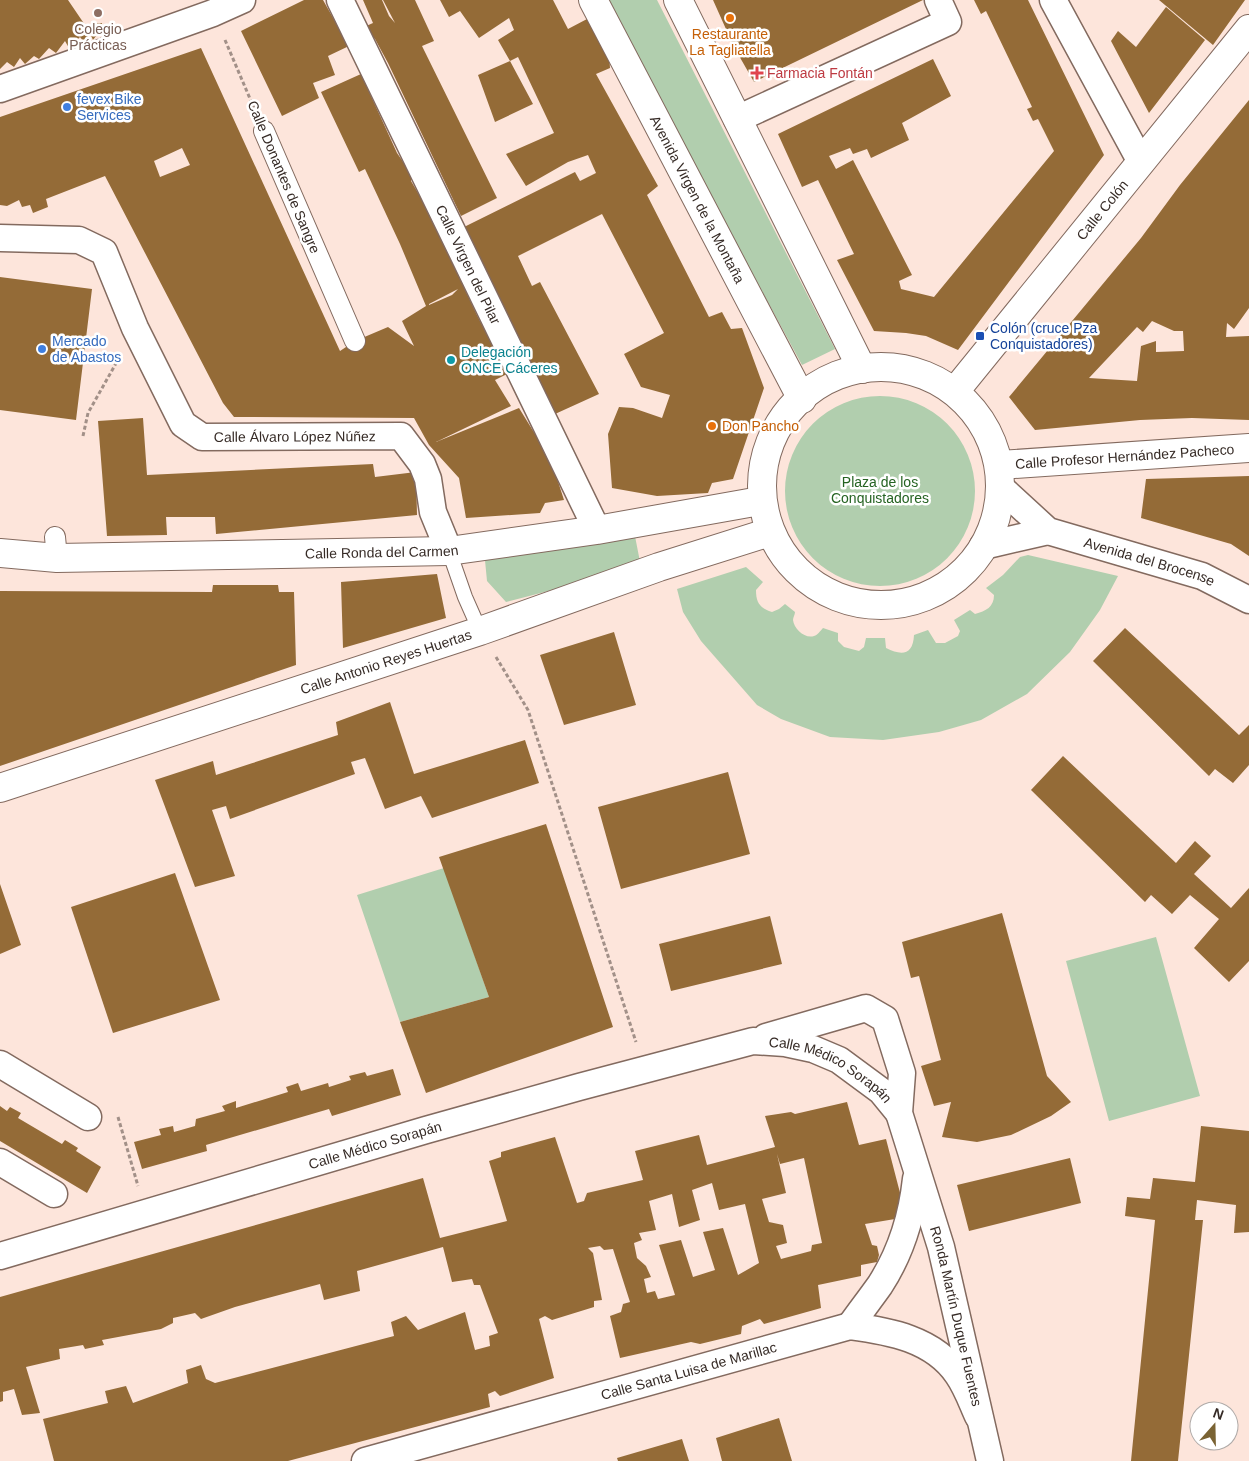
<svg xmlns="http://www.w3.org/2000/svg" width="1249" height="1461" viewBox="0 0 1249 1461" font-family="Arial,sans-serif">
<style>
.green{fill:#b1ceae}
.building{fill:#946b37;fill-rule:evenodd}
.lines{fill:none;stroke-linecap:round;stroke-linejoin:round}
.service-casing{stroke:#836a5f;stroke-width:16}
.pedestrian-casing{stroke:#836a5f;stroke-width:22}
.minor-casing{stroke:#836a5f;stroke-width:29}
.secondary-casing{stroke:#836a5f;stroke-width:30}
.path{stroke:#a29088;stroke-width:3;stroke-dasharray:4 2.5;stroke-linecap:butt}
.service{stroke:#fff;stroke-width:14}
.pedestrian{stroke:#fff;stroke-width:20}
.minor{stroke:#fff;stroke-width:26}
.secondary{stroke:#fff;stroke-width:28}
.education-dot{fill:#8d6e63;stroke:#fff;stroke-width:2}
.food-dot{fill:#e8710a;stroke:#fff;stroke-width:2}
.health-dot{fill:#e0444e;stroke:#fff;stroke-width:2}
.shop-dot{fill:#3f7fe0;stroke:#fff;stroke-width:2}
.transit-dot{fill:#1a4fb4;stroke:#fff;stroke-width:2}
.culture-dot{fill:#0f9aa8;stroke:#fff;stroke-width:2}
.labels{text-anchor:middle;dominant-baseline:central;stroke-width:5;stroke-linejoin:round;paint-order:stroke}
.education-label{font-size:14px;fill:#785e54;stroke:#fff}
.food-label{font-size:14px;fill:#c56008;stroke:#fff}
.health-label{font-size:14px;fill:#be3a42;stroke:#fff;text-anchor:start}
.shop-label{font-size:14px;fill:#366cbe;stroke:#fff;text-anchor:start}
.street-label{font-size:14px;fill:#362b26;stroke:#fff}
.transit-label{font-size:14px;fill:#164399;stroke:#fff;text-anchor:start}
.culture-label{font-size:14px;fill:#0d838f;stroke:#fff;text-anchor:start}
.park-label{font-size:14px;fill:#256322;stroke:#fff}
</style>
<rect width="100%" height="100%" fill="#fde5db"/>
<path class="green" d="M604,0H657L835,349L802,365Z
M785 491a95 95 0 1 1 190 0a95 95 0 1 1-190 0Z
M634,531L641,567L506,602L487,581L484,550Z
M1028,555L1118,576L1100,610L1070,652L1027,694L981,720L939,732L883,740L830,737L781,719L757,705L701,641L683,612L677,589L746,567L763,582L756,590C756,603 760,608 772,612L779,609L785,604L795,612C795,615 793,617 793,620C794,629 805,639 814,636C818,635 820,631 823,628L838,633V641L844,647L859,651L864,647L866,638H885L886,648C902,656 913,655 914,635L928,630L936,643H945L958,636L960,631L954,620L970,610L975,614C986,611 994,607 994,595L986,588L1003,575L1020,557Z
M444,868L489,997L400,1022L357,895Z
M1156,937L1200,1096L1109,1121L1066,961Z"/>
<path class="building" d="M0,0H68L85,25L102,23V28L93,40L90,33L84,42L80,37L69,48L65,41L56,53L49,48L39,59L34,56L25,64L20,58L14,67L7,62L0,69Z
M304,0H323L349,46L328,56L335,75L313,83L319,98L282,116L241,31Z
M363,0H382L389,16L395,23L383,0H415L434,41L422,46L497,198L461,216L388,63L375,39L364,27L373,23Z
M440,0H553L568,29L587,19L600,36L609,54L610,68L596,74L658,186L647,195L709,317L722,312L731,329L742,328L764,388L733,479L712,483L708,493L657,496L612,488L608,434L619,407L633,408L662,418L670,395L641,387L624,354L664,333L602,214L518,256L532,286L540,282L599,394L555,414L462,228L575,172L580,181L596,173L588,155L568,162L526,186L506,154L554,133L518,57L510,61L498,40L514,30L509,18L479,38L460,11L449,17Z
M713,0H923L754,82L734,47Z
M974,0H1028L1104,155L958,350L926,336L906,333L874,331L837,260L854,254L818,180L802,187L778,134L933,59L951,96L902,123L909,140L871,158L867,149L853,154L850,148L829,156L836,169L853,160L912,275L899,281L901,289L934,297L1054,151L1038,119L1033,121L1027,109L1032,107L986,11L981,14Z
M1159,0H1245L1213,45Z
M1166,7L1205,40L1149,113L1111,41L1118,31L1136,47Z
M201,48L340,351L355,341L388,327L414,346L402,321L426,306L400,244L365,169L359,172L321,92L361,74L397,153L412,175L411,181L424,203L477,315L507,374L495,380L511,406L436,442L519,408L551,460L564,500L545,503L540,513L466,518L459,478L429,445L414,418L234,417L223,403L105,176L46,199L48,207L33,213L30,205L22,207L19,200L7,206L0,205V117ZM182,148L190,165L160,177L154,161ZM458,289L452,295L429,305V304Z
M510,61L533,104L495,122L478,75Z
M1249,100V308L1234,329L1227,323L1226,337L1249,336V420L1192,418L1140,420L1035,430L1009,397L1141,238L1180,185ZM1152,321L1174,331H1183L1184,351L1156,352V341L1141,346L1137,381L1089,378L1137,327L1143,332Z
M0,277L92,289L76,420L0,410Z
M143,418L147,475L373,464L375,477L416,472L417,515L216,534L215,517H166L167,535L107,536L98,421Z
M1249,476V556L1231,544L1141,518L1146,479Z
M437,574L446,618L343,648L341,582Z
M213,585H278L279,592H294L296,665L0,766V591L212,592Z
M1125,628L1239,735L1249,725V765L1233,783L1215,769L1209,776L1093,661Z
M614,632L636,705L564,725L540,655Z
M390,702L414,774L525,740L539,783L432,818L421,796L385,809L365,758L351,762L355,774L230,819L226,806L212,810L235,876L195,887L155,780L213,761L216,775L338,735L336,722Z
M1063,756L1176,863L1195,841L1211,856L1194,874L1231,908L1249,888V961L1229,982L1194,948L1219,919L1190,895L1172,914L1151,895L1145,902L1031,790Z
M728,772L750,854L621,889L598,807Z
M546,824L613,1027L426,1093L400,1022L489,997L439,857Z
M175,873L220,1000L113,1033L71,907Z
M0,884L21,945L0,954Z
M1002,913L1047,1076L1071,1102L1051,1116L1011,1135L977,1142L942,1137L951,1102L934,1106L921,1066L941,1060L919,976L911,978L902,942Z
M770,916L782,964L671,991L659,944Z
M393,1069L401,1095L332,1116L329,1109L206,1145L207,1151L142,1169L134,1142L161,1135L159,1129L173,1126L174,1132L195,1126L196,1119L225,1111L222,1106L236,1101V1108L288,1092L286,1087L298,1083L301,1091L328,1083L329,1087L351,1080L349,1076L365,1072L367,1076Z
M847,1102L859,1145L886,1139L905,1212L895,1219L865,1224L872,1245L877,1246L879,1255L877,1262L861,1265V1276L818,1285L821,1308L764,1324L760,1319L742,1326L741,1334L700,1344L691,1342L620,1358L610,1316L621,1312L623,1304L630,1302L613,1249L604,1250L600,1246L588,1248L593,1253L602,1300L594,1301V1307L552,1320L545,1316L539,1319L554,1378L500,1396L495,1391L488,1394L490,1407L288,1461H54L43,1419L108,1403L105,1391L126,1386L133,1403L188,1383L186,1370L201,1365L206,1379L215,1383L394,1336L391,1322L406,1316L418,1330L465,1312L475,1350L490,1346L489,1336L498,1333L480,1285H474L472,1279L452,1282L443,1247L357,1271L360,1291L324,1300L320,1284L235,1307L201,1319L195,1313L173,1318V1323L161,1329L102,1340L104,1345L85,1349L83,1345L59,1349L60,1359L26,1367L40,1413L22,1415L14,1389L3,1392V1401L0,1402V1297L423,1178L440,1238L507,1221L489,1161L501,1157V1152L555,1137L577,1203L584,1201L587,1193L643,1180L635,1151L699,1135L707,1165L775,1147L765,1116L791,1112L795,1114ZM777,1154L780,1164L804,1158L822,1243L812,1245L811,1251L781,1259L776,1246L787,1243L783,1225L769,1222L762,1199L786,1193ZM712,1183L719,1210L745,1204L759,1263L738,1275L723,1228L703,1232L715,1270L693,1277L681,1240L659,1245L675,1295L658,1299L655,1291L647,1293L644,1279L651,1277L646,1266L637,1258L634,1243L642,1240L639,1233L656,1230L649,1201L672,1194L679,1227L700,1220L692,1190Z
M0,1106L7,1111L10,1107L21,1113L18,1118L62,1144L65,1140L78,1148L76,1151L101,1167L87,1193L0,1141Z
M1201,1126L1249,1131V1232L1234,1233L1236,1205L1197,1200L1195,1220H1203L1178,1461H1131L1155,1220L1125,1216L1127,1197L1150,1199L1153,1178L1195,1182Z
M1070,1158L1081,1203L969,1231L957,1185Z
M779,1418L792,1461H722L716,1438Z
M682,1439L689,1461H618L617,1458Z"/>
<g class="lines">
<defs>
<path id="service" d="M449,551L465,597L480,631"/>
<path id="pedestrian" d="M264,131L355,341
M55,537L57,558"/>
<g id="minor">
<path id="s1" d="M340,0L597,530"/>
<path d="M1053,0L1141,162"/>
<path d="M0,89L213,13L242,0"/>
<path d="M737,119L948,22L938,0"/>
<path id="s2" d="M0,238L79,240L104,252L135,328L183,424L202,437L401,436L422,464L428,479L433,512L449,551"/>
<path id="s3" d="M1000,487L1048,531L1202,576L1249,600"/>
<path d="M983,546L1048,531"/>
<path id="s4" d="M766,1037L866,1008L885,1019L902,1073L899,1113L941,1247L990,1461"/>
<path d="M0,1064L88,1117"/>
<path d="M0,1162L54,1194"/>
<path id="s5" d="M0,1256L426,1130L579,1087L753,1041L785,1043L813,1049L839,1060L881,1091L899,1113"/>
<path d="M850,1326C860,1312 870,1299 880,1285C900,1254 912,1216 916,1179"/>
<path id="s6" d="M365,1461L850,1326C889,1331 934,1339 958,1375C967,1388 972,1403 978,1416"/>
</g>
<g id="secondary">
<path id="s7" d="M593,0L802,399"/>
<path d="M678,0L862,369"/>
<circle cx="881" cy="486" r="119"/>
<path id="s8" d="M956,390L1249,29"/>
<path id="s9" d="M1000,465L1249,448"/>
<path id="s10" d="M0,553L57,558L449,551L597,530L760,501"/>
<path id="s11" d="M0,788L480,631L659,567L770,532"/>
</g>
</defs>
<use href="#service" class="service-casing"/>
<use href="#pedestrian" class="pedestrian-casing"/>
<use href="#minor" class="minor-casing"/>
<use href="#secondary" class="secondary-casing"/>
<path class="path" d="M225,40L254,108
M83,436L88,413L119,358
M496,657L528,710L636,1042
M118,1117L138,1186"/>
<use href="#service" class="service"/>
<use href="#pedestrian" class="pedestrian"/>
<use href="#minor" class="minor"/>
<use href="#secondary" class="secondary"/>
</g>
<circle class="education-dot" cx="98" cy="13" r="5"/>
<g class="food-dot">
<circle cx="730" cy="18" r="5"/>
<circle cx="712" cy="426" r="5"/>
</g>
<path class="health-dot" d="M754.5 65.5h5v5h5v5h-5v5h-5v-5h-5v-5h5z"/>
<g class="shop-dot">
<circle cx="67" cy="107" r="5"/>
<circle cx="42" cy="349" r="5"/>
</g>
<rect class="transit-dot" x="975" y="331" width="10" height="10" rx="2.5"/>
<circle class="culture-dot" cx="451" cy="360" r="5"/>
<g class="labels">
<g class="education-label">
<text x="98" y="29">Colegio<tspan x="98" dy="16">Prácticas</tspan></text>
</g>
<g class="food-label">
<text x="730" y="34">Restaurante<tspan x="730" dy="16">La Tagliatella</tspan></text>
<text x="722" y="426" text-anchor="start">Don Pancho</text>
</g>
<g class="health-label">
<text x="767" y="73">Farmacia Fontán</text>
</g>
<g class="shop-label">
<text x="77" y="99">fevex Bike<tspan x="77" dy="16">Services</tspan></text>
<text x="52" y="341">Mercado<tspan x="52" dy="16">de Abastos</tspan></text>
</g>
<g class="street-label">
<text transform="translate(284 177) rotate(67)">Calle Donantes de Sangre</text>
<text stroke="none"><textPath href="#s7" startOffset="225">Avenida Virgen de la Montaña</textPath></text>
<text stroke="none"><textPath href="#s8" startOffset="232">Calle Colón</textPath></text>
<text stroke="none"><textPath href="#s1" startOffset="294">Calle Virgen del Pilar</textPath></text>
<text stroke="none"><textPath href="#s2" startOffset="412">Calle Álvaro López Núñez</textPath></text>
<text stroke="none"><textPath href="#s9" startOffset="125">Calle Profesor Hernández Pacheco</textPath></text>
<text stroke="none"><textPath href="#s10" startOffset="382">Calle Ronda del Carmen</textPath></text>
<text stroke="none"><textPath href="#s3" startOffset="171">Avenida del Brocense</textPath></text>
<text stroke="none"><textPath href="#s11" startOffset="406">Calle Antonio Reyes Huertas</textPath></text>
<text stroke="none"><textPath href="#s5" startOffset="868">Calle Médico Sorapán</textPath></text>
<text stroke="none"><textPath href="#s5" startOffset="391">Calle Médico Sorapán</textPath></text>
<text stroke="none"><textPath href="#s4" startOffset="434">Ronda Martín Duque Fuentes</textPath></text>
<text stroke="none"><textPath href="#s6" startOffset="336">Calle Santa Luisa de Marillac</textPath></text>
</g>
<g class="transit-label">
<text x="990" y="328">Colón (cruce Pza<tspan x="990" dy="16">Conquistadores)</tspan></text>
</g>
<g class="culture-label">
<text x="461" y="352">Delegación<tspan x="461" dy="16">ONCE Cáceres</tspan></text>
</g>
<g class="park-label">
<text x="880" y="482">Plaza de los<tspan x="880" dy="16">Conquistadores</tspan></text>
</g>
</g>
<g transform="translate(1214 1426) rotate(20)"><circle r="24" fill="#ffffff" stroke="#afaaa8"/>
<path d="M0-4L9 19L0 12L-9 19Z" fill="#7a6333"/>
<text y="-8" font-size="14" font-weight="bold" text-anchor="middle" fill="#362b26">N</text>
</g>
</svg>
